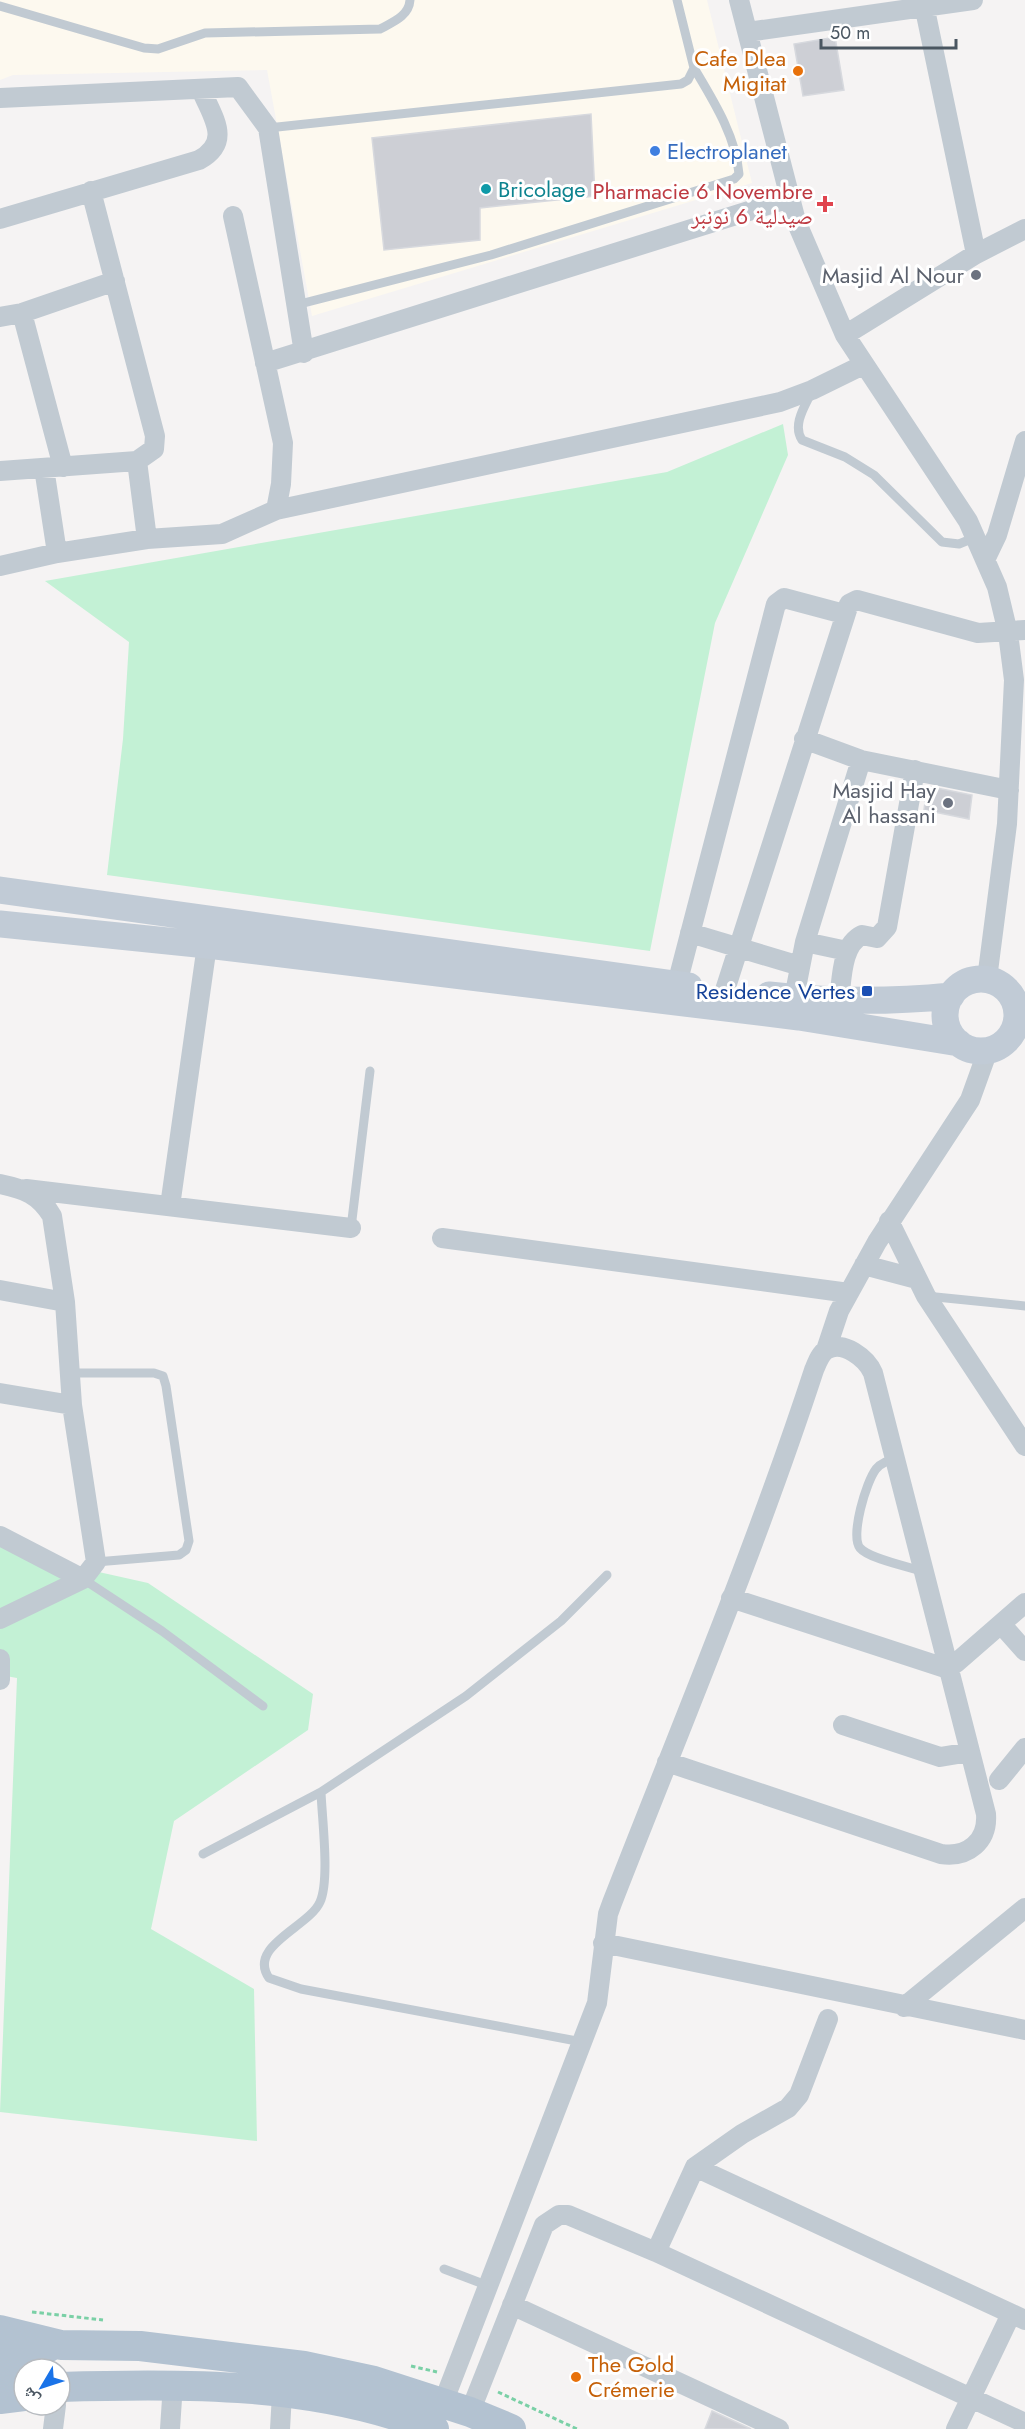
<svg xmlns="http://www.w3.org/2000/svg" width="1025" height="2429" viewBox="0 0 1025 2429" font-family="Jost,'Noto Naskh Arabic',sans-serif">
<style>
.commercial{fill:#fdf9ef}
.green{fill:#c3f1d5}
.building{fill:#cdcfd5;stroke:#d7d9de;stroke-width:1.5}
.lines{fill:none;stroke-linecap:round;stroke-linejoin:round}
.path{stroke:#7ad0a6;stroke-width:3;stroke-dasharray:4.5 3;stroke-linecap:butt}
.lane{stroke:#c1cad2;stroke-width:9}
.street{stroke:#c1cad2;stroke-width:20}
.secondary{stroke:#c1cbd6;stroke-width:27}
.primary{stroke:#b3c2d1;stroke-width:30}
.food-dot{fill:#e8710a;stroke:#fff;stroke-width:2}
.shop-dot{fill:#3f7fe0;stroke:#fff;stroke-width:2}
.culture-dot{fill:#0f9aa8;stroke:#fff;stroke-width:2}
.health-dot{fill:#e0444e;stroke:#fff;stroke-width:2}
.worship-dot{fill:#6b7280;stroke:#fff;stroke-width:2}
.transit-dot{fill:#1a4fb4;stroke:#fff;stroke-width:2}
.labels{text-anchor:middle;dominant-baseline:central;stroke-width:6;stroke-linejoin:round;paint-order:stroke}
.food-label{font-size:22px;fill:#c56008;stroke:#fff;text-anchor:end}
.shop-label{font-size:22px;fill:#366cbe;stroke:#fff;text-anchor:start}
.culture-label{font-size:22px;fill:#0d838f;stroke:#fff;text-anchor:start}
.health-label{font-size:22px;fill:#be3a42;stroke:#fff;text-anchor:end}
.worship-label{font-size:22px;fill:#5b616d;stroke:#fff;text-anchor:end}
.transit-label{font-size:22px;fill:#164399;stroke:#fff;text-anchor:end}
</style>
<rect width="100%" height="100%" fill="#f5f3f3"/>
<path class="commercial" d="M0,0H707L752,183L312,316L267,70L13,75L0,80Z"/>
<path class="green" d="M783,424L788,455L715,623L650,951L107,875L123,739L129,642L45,581L667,472Z
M0,1545L36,1558L148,1583L313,1694L308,1730L174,1821L151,1929L254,1989L257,2141L0,2112L17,1678L0,1675Z"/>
<path class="building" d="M835,37L844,90L803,96L794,44Z
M591,114L595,196L480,208V240L384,250L372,138Z
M927,786L972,795L969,819L924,810Z
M712,2411L751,2429H705Z"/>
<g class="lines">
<path class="path" d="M32,2312L103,2320
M411,2366L437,2372
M498,2392L577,2429"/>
<path class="lane" d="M0,6L144,48L158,49L205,33L380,29C393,22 409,16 410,0
M268,128L681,84L688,80L694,68L677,0
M296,305L491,255L734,179L739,174C736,136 713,100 694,68
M811,393C805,406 792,425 802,440L845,457L874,475L942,542L959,544L976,537
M351,1228L370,1071
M926,1296L1025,1306
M70,1373H154L163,1376L166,1386L189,1541L186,1550L179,1555L96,1562
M896,1459C889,1460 881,1463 876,1469C866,1482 850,1536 860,1548C869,1559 910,1567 925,1572
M83,1579L162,1631L263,1706
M321,1792C322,1819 330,1880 320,1902C309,1927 247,1946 269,1978L301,1989L582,2042
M203,1854L321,1792L466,1696L561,1621L607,1575
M444,2269L486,2285"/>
<path class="street" d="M739,0L796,221L845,335L968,521L997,587L1008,633L1014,680L1007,824L987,979
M923,0L976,254
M748,32L973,0
M0,98L238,87L268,128L304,353
M0,219L199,160C233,141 212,117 201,89
M22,313L63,467
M0,317L22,313L115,281
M845,335L976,254L1025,229
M265,363L790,198
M137,461L147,539
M44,468L57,553
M0,471L137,461L154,449L155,436L91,191
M276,510L780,402L812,390L863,365
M985,560L997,535L1025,441
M0,566L57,553L147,539L222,534L276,510L281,484L283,443L233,216
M804,739L861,760L1009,790
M690,933L800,966
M805,942L847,951
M677,984L776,604L784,598L844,614
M725,990L849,604L857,600L978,633L1025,630
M794,998L805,942L861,760
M839,1000C842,980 841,945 862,935L877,938L887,927L915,770
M0,1184C24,1189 39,1194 52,1216L65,1302L72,1405L96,1562L83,1579L0,1619
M26,1189L351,1228
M170,1206L207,945
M889,1221L926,1296L1025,1446
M442,1238L849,1293
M864,1265L917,1279
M0,1290L65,1302
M826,1350L839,1311L877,1242L970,1100L988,1050
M0,1393L72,1405
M0,1536L83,1579
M731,1598L942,1667L956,1663L1025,1603
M1001,1624L1025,1651
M0,1659V1680
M843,1725L940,1757L970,1752
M999,1780L1025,1748
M603,1943L1025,2030
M904,2007L1025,1908
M695,2167L1025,2320
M656,2252L695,2167L742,2134L788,2108L799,2095L828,2019
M512,2305L779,2429
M443,2403L597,2003L608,1914L612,1903C681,1726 755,1550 814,1370C817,1363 820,1354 826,1350C843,1339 867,1359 873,1373L986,1814C988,1841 968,1858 941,1854L667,1762
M470,2412L544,2225L559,2215H568L656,2252L1025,2423
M53,2429L56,2405
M170,2429L173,2384
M280,2429L282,2394
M956,2429L1011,2314"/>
<path class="secondary" d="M0,890L689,986
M0,924L207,945L799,1017L959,1043
M945 1015a36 36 0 1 1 72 0a36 36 0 1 1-72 0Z
M769,995C830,1002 890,1002 951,996"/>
<path class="primary" d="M0,2330L61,2345L140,2346L304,2366L374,2381L470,2412L511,2429
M0,2352L15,2353L49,2347
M0,2377L24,2379
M60,2387C184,2383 317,2382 434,2429
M0,2399L24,2396"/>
</g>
<g class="food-dot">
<circle cx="798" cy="71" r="6"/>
<circle cx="576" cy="2377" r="6"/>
</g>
<circle class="shop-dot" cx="655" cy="151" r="6"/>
<circle class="culture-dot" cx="486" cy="189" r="6"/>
<path class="health-dot" d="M822 195h6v6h6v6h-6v6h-6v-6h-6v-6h6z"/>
<g class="worship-dot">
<circle cx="976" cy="275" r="6"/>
<circle cx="948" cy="803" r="6"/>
</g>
<rect class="transit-dot" x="861" y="985" width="12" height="12" rx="3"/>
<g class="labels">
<g class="food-label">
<text x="786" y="58">Cafe Dlea<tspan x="786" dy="25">Migitat</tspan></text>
<text x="588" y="2364" text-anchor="start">The Gold<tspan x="588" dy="25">Crémerie</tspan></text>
</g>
<g class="shop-label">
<text x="667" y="151">Electroplanet</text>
</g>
<g class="culture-label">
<text x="498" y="189">Bricolage</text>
</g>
<g class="health-label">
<text x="813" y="191">Pharmacie 6 Novembre<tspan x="813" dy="25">صيدلية 6 نونبر</tspan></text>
</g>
<g class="worship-label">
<text x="964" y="275">Masjid Al Nour</text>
<text x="936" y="790">Masjid Hay<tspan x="936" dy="25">Al hassani</tspan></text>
</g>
<g class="transit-label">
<text x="855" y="991">Residence Vertes</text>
</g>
</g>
<g transform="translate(42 2387) rotate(231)"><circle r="28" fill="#ffffff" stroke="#b7bbc0" stroke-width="1.5"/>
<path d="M0-4.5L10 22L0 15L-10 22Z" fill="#1a73e8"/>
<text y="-9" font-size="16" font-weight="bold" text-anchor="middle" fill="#4a5661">ش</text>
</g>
<path d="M821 39v9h135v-9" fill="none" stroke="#4a5661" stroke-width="3"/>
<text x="830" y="39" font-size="18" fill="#4a5661" stroke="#ffffff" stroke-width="4.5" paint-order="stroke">50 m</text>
</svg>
